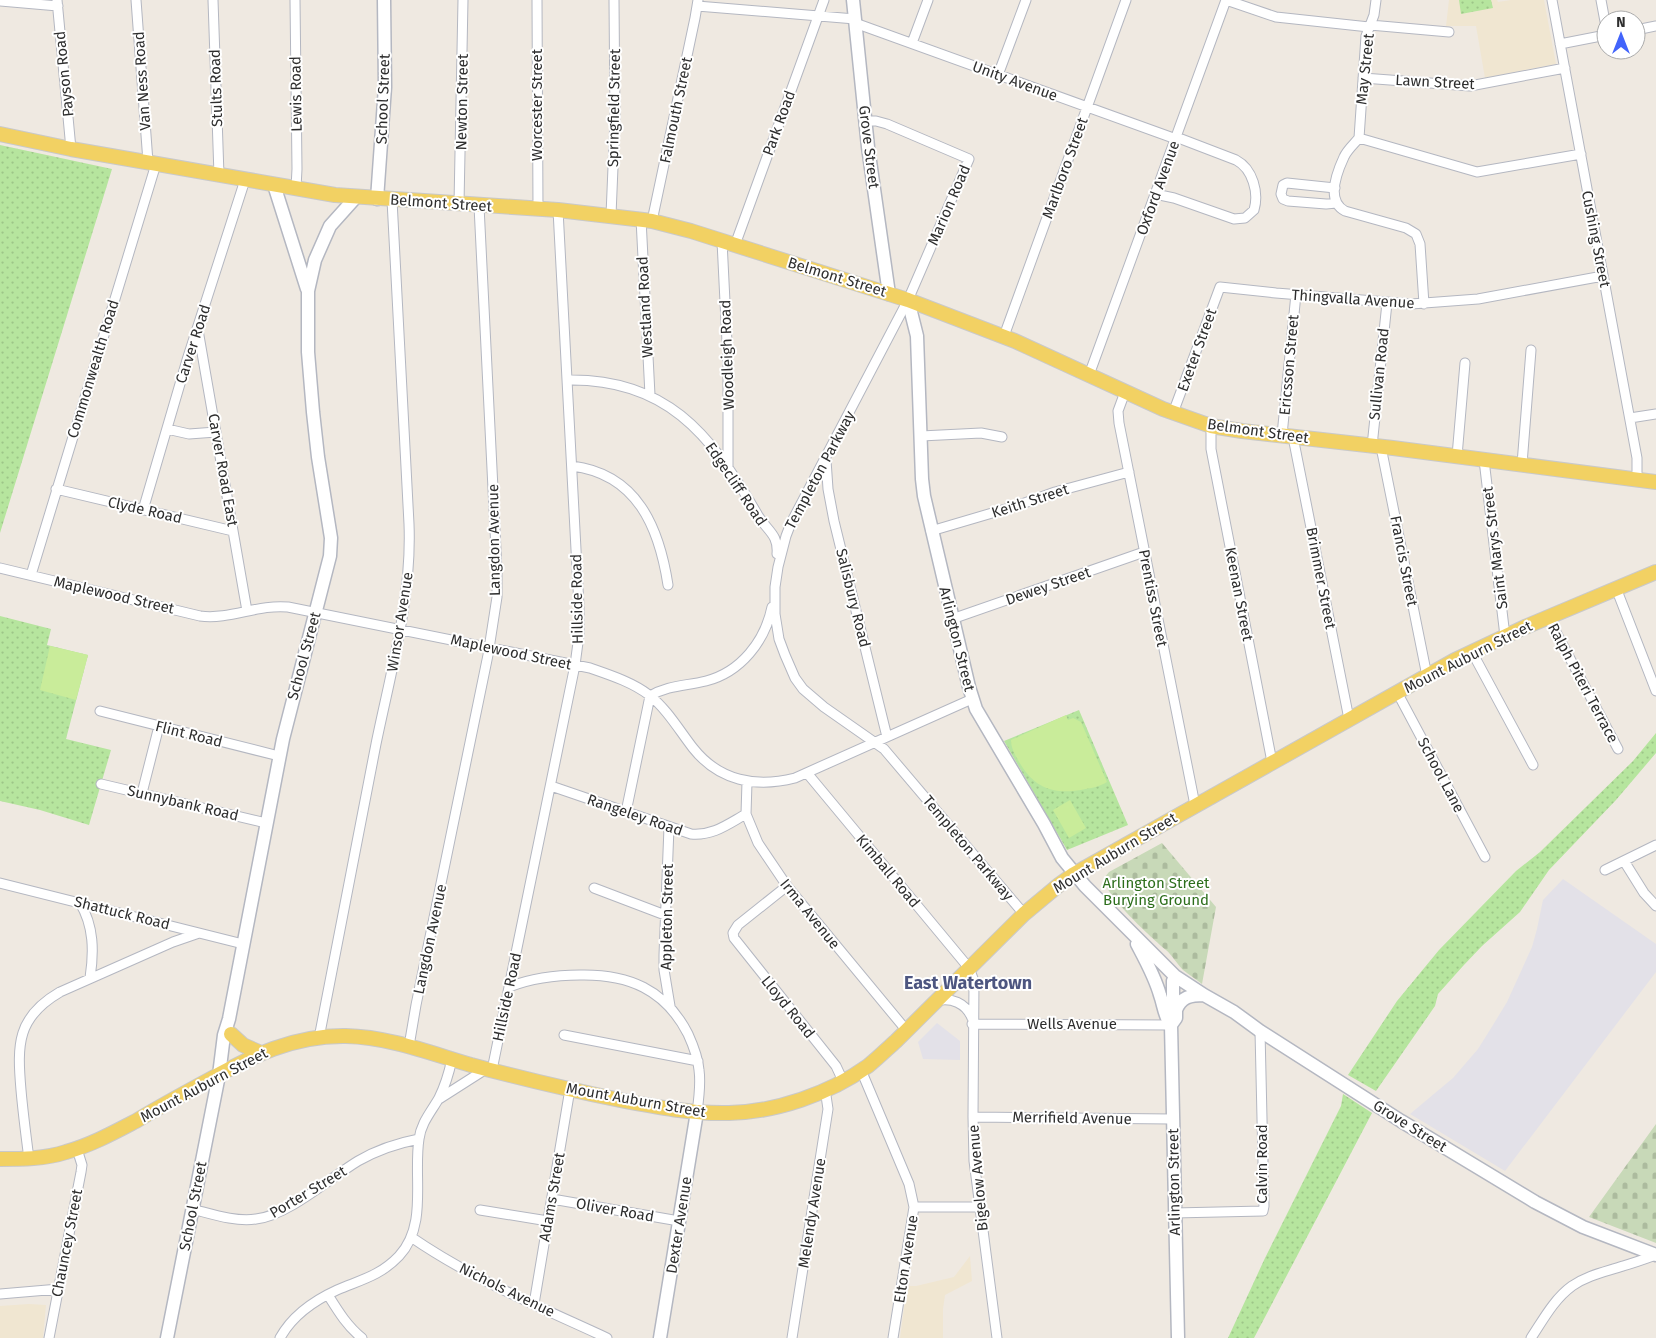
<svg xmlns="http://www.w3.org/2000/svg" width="1656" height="1338" viewBox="0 0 1656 1338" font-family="'Fira Sans',sans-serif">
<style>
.industrial{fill:#e3e1e8}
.education{fill:#f0e6d1}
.grass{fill:url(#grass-dots)}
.cemetery{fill:url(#cemetery-stones)}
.pitch{fill:#c9ec9a}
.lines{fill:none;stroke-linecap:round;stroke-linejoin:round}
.street-casing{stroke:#b4b7c1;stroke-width:11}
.secondary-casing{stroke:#b4b7c1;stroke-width:15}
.primary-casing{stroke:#c9c9c9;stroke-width:16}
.street{stroke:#fff;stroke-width:9}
.secondary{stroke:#fff;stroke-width:12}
.primary{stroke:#f2d163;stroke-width:14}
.labels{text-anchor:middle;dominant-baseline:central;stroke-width:4;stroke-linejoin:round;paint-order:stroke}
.street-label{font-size:15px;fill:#2e2e2e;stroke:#fff}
.park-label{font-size:15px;fill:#2c6e1b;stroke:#fff}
.quarter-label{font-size:18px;font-weight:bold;fill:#4d5680;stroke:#fff}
</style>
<defs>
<pattern id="grass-dots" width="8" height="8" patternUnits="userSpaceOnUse" patternTransform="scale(1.25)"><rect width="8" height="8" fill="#b6e59e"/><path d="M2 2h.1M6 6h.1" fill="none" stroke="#9dc588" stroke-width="1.8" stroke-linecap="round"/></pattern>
<pattern id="cemetery-stones" width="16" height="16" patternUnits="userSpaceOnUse" patternTransform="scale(1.25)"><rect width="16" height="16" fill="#c8d9b8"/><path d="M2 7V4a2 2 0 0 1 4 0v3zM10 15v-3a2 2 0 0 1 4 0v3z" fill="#acbb9e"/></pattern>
</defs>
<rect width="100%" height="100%" fill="#efe9e1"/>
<path class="industrial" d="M1563,879L1656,944V972L1505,1171L1410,1114L1453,1078L1478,1049L1493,1025L1507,1002L1532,947L1537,929L1543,900Z
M937,1023L960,1041V1060L923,1059L918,1042Z"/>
<path class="education" d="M1449,0H1497L1498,2L1511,0H1544L1556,64L1485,78L1476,26H1446Z
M970,1256L972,1281L945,1295L943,1309V1338H900L907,1286H916L954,1277Z
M29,1304L46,1305L43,1338H0V1306Z"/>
<path class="grass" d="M1459,0H1491L1493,8L1461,14Z
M0,145L112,169L0,533Z
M0,616L51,629L47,645L88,655L66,739L111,750L89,825L40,810L0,801Z
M1079,710L1128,825L1067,850L1004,741Z
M1656,733V753L1616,800L1549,870L1520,912L1482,946L1463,966L1438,994L1435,1006L1376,1091L1348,1075L1397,1001L1439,950L1516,871L1540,852L1633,761Z
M1343,1094L1372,1113L1254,1338H1228L1265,1258L1341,1106Z"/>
<path class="cemetery" d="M1162,843L1216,907L1202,984C1196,979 1189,975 1183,970C1177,964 1172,955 1166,950C1152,938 1103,894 1104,878L1109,872Z
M1656,1124V1243L1589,1217Z"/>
<path class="pitch" d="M50,646L88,655L76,700L40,690Z
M1066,715L1068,720L1073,718L1081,722L1107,782C1099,787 1091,788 1081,790C1054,794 1036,789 1021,765C1016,757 1011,749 1011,740Z
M1070,800L1086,828L1069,838L1053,810Z"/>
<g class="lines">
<defs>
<path id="street" d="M57,0L71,149
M136,0L148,162
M213,0L219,175
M295,0L297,169L296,188
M537,0L538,209
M1226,0L1276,17L1369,27
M1552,0L1637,458V479
M1601,0L1606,27
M0,1L58,6
M697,6L855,19
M855,23L1176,139
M1370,25L1449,32
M1636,30L1656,26
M912,43L928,0
M1560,44L1606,35
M998,75L1026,0
M1363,78L1470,86L1565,68
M865,121H876L887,124L969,159L908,300L791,523L786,536L778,567L775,587V614L779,639L785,655L795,678L803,689L824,707L884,749L1024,914
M1359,138C1354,144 1347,150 1344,157C1337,172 1326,201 1345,211L1406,228L1416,234L1420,244L1424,304
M1359,138L1477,172L1581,154
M1359,138L1366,36L1374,15L1376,0
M1335,188L1287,183L1283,185L1281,194L1283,199L1288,201L1326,204L1336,203
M1155,194L1174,198L1234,219L1245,218L1254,210C1259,193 1253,169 1236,160L1176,137
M459,204L463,0
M611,215L615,119L614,0
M641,219L650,395
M652,221L695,18L698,0
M722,241L728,363V468
M735,245L824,0
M198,330L247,611
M1004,336L1126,0
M1089,375L1226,0
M567,380C665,378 710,433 756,512C765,530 779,533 777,554
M1125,392L1118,411L1119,423L1195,805
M1173,413L1220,287L1276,293L1411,304L1478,299L1603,276
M1630,418L1656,414
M1211,426V449L1272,762
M167,429L189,434L216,432
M1282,435L1296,294
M921,436L981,433L1002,437
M1293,437L1349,719
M1372,446L1387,303
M1381,447L1427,676
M1457,456L1465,363
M826,460L828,489L834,521L887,737
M1484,460L1505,636
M1522,464L1531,350
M572,466C637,474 659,527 668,585
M56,489L233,531
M143,510L187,360L245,180
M931,531L1016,506L1055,492L1129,472
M0,568L200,616C230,620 258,604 288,607L590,668C610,675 632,682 649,695C667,709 679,730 693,748C719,781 756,788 795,778L972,699
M31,575L156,164
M1616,588L1656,691
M1548,617L1618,749
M952,619L1144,552
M1472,652L1533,765
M1397,692L1485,857
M100,711L279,756
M807,773L969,968L974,981L973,1117L974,1161L997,1338
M747,782L746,814L758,843L787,886L907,1031
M101,784L266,823
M551,786L691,834C713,836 728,824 746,814
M142,793L159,726
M626,812L650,696C668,685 686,686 706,681C741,672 765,641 772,607
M669,827L664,955V970L670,1006
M1624,861L1644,893L1656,906
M1605,870L1656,845
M0,883L243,944
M787,886L738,925L733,933L734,938L836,1066L843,1081
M594,888L665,915
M80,903C94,926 94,952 90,978
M509,987C532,978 555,975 580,975C628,974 665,989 688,1034C693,1045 698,1057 699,1070C701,1084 699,1098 697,1112
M936,1001C951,997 966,1003 972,1018
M972,1024L1171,1025
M564,1035L698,1061
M319,1038C338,940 357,842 376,744C391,671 412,598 409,524L392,200
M409,1046L416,1005L488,655L497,597V570L479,206
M492,1070L575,665L579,635V606L558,210
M861,1070L909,1184L914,1207L893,1338
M439,1099L486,1069
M973,1117L1172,1119
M29,1159C26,1136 23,1113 21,1090C17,1044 17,1017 60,992L173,942L199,933
M552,1199L679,1221
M914,1207H979
M192,1209C212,1214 235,1222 256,1219C287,1216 330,1178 358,1161C377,1150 398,1143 419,1139
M480,1210L548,1221
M1174,1213L1263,1211L1264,1206L1260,1031
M411,1237C472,1279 540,1307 607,1338
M0,1294L59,1289
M328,1295C338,1311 347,1326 362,1338
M534,1304L570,1089
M49,1338L81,1172L82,1165L77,1149
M280,1338C292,1316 313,1301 337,1290C360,1280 380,1276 399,1256C428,1225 413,1177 419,1139C421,1123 431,1112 439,1098C445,1086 449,1073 452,1059
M792,1338L828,1109L825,1089
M1531,1338C1543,1320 1554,1299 1572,1286C1588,1275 1605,1272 1623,1266C1634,1263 1645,1259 1656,1255"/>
<path id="secondary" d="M853,0L868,147L889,294
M274,185L307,289
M377,199L385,87L384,0
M908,300L917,336L922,479L924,496L969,687L976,709L1044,824L1062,858L1085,886L1175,976L1204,995L1234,1012L1260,1031L1401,1121L1535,1202L1583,1227L1656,1255
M1137,944C1146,961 1155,977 1160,995C1164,1006 1164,1016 1171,1025L1178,1338
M1176,1010C1181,997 1190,995 1204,995
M1171,1025L1176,1018V1010L1173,1002V981L1175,976
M167,1338L219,1075L224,1035L229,1019L283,739L330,556L331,538L318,457L313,412L308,352V291L315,260L330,226L356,197
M660,1338L697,1112"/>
<path id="primary" d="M0,134L71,149L335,195L558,210L652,221L691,231L908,300L1015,341L1163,409L1211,426L1242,431L1393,448L1656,482
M231,1034L243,1045L261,1053
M0,1159C22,1159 45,1159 66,1152C91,1145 113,1133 136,1121C159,1107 183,1094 207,1081C252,1056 293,1035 346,1036C389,1037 430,1053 471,1065C520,1078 570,1090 620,1100C656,1107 693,1114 729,1113C776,1112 829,1094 868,1066C878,1058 887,1049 896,1041L1024,914L1060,884L1074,874L1455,660L1525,627L1656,572"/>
</defs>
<use href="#street" class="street-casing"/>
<use href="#secondary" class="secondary-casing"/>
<use href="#primary" class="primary-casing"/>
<use href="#street" class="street"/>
<use href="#secondary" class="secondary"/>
<use href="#primary" class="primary"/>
</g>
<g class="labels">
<g class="street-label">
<text transform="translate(1365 69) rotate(-84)">May Street</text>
<text transform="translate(64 74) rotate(-96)">Payson Road</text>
<text transform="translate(142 81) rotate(-94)">Van Ness Road</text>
<text transform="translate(1015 81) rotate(20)">Unity Avenue</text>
<text transform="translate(1435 82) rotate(3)">Lawn Street</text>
<text transform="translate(216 88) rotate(-92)">Stults Road</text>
<text transform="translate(296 94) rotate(-91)">Lewis Road</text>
<text transform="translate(383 99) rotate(-88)">School Street</text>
<text transform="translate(462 102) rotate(-89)">Newton Street</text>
<text transform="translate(537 105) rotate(-90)">Worcester Street</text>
<text transform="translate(614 108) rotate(-89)">Springfield Street</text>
<text transform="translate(676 110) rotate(-78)">Falmouth Street</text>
<text transform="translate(779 123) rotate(-70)">Park Road</text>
<text transform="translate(869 147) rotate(83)">Grove Street</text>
<text transform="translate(1065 168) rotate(-70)">Marlboro Street</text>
<text transform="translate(1158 188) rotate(-70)">Oxford Avenue</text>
<text transform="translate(441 203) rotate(4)">Belmont Street</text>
<text transform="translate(949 205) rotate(-67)">Marion Road</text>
<text transform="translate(1596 239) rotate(79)">Cushing Street</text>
<text transform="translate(837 277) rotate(17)">Belmont Street</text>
<text transform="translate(1353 299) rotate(4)">Thingvalla Avenue</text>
<text transform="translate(645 307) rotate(-93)">Westland Road</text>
<text transform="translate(193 344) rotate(-72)">Carver Road</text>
<text transform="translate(1197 350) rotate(-70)">Exeter Street</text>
<text transform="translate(727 355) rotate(-92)">Woodleigh Road</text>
<text transform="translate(1289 365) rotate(-85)">Ericsson Street</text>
<text transform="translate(93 369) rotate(-73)">Commonwealth Road</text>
<text transform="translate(1379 374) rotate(-84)">Sullivan Road</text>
<text transform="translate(1258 431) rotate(8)">Belmont Street</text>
<text transform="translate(223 470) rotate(80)">Carver Road East</text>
<text transform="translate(820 470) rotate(-62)">Templeton Parkway</text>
<text transform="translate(736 484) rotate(56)">Edgecliff Road</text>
<text transform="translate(1030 501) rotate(-18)">Keith Street</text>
<text transform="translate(145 510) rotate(13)">Clyde Road</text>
<text transform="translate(494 540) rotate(-91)">Langdon Avenue</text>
<text transform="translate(1495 548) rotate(-97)">Saint Marys Street</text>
<text transform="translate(1404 561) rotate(79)">Francis Street</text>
<text transform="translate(1321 578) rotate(79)">Brimmer Street</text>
<text transform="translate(1048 586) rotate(-19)">Dewey Street</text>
<text transform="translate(1239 594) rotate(79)">Keenan Street</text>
<text transform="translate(114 595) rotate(13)">Maplewood Street</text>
<text transform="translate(853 598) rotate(76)">Salisbury Road</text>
<text transform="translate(1153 598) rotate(79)">Prentiss Street</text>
<text transform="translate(577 599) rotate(-91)">Hillside Road</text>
<text transform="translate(400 622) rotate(-81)">Winsor Avenue</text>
<text transform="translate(957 639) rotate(76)">Arlington Street</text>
<text transform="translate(511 652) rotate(12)">Maplewood Street</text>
<text transform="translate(304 656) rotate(-75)">School Street</text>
<text transform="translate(1468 657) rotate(-27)">Mount Auburn Street</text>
<text transform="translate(1583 683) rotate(62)">Ralph Piteri Terrace</text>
<text transform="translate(189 734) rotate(14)">Flint Road</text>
<text transform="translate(1441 775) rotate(62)">School Lane</text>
<text transform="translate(183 803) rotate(13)">Sunnybank Road</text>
<text transform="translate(635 815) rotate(19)">Rangeley Road</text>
<text transform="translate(968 848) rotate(50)">Templeton Parkway</text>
<text transform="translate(1115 853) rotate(-31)">Mount Auburn Street</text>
<text transform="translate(888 871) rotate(50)">Kimball Road</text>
<text transform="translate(122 913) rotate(14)">Shattuck Road</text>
<text transform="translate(810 914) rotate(51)">Irma Avenue</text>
<text transform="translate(667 917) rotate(-89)">Appleton Street</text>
<text transform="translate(430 939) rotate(-78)">Langdon Avenue</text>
<text transform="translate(507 997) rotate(-78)">Hillside Road</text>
<text transform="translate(788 1007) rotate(51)">Lloyd Road</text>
<text x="1072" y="1024">Wells Avenue</text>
<text transform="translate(204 1085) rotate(-28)">Mount Auburn Street</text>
<text transform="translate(636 1100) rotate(10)">Mount Auburn Street</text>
<text transform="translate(1072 1118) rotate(1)">Merrifield Avenue</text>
<text transform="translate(1410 1126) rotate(32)">Grove Street</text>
<text transform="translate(1262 1164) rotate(-90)">Calvin Road</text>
<text transform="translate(978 1178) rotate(-95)">Bigelow Avenue</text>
<text transform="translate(1174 1182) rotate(-91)">Arlington Street</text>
<text transform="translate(308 1192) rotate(-31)">Porter Street</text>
<text transform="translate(552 1197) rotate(-80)">Adams Street</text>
<text transform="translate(193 1206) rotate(-79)">School Street</text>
<text transform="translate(615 1210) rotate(10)">Oliver Road</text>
<text transform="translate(812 1213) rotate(-81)">Melendy Avenue</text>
<text transform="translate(679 1225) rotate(-81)">Dexter Avenue</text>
<text transform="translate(67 1243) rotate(-79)">Chauncey Street</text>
<text transform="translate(906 1259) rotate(-81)">Elton Avenue</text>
<text transform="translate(507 1290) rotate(26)">Nichols Avenue</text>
</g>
<g class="park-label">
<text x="1156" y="883">Arlington Street<tspan x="1156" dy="17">Burying Ground</tspan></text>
</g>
<g class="quarter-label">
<text x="968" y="983">East Watertown</text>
</g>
</g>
<g transform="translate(1621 35)"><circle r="24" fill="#ffffff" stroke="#ababab"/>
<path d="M0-4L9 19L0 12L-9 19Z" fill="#4264fb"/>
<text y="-8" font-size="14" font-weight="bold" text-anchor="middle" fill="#2e2e2e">N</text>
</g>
</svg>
